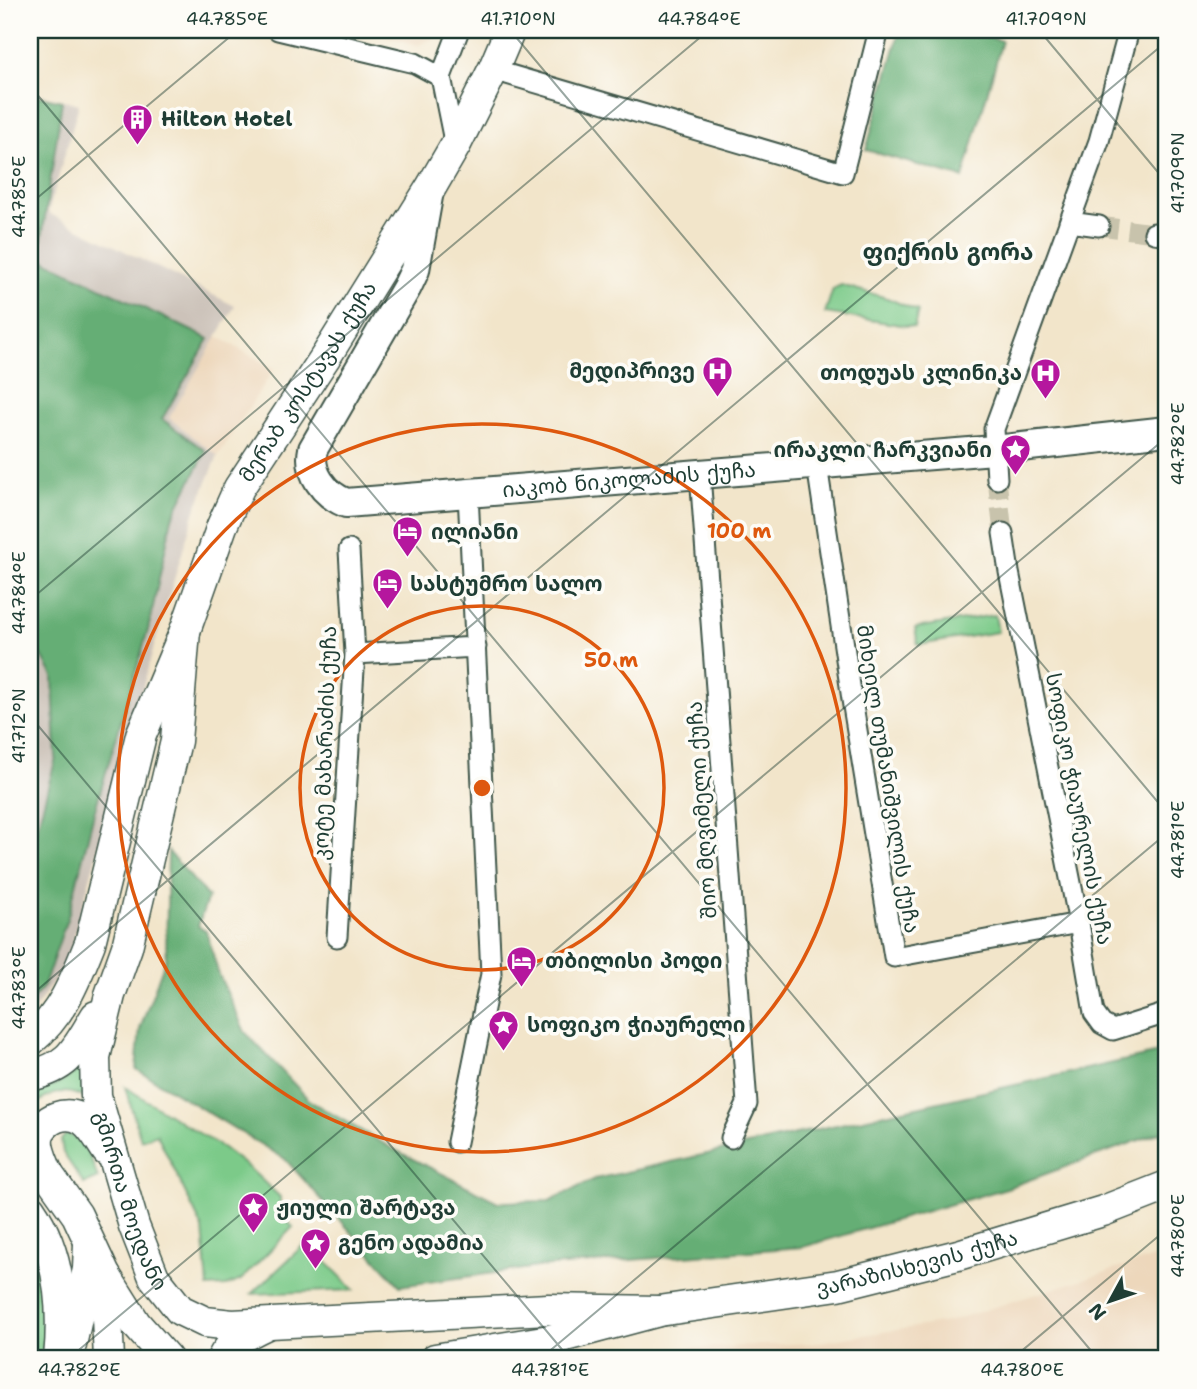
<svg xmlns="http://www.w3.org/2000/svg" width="1197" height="1389" viewBox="0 0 1197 1389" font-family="'Shantell Sans','Noto Sans Georgian',sans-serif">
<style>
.built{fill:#edd7bb}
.industrial{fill:#ccc2b9}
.green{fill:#7cca89;stroke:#4e845e;stroke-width:2}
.forest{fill:#65ae75;stroke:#427654;stroke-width:2}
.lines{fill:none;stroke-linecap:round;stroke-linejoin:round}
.street-tunnel{stroke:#c8c3ac;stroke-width:19;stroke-dasharray:19 10;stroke-linecap:butt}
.street-casing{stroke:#3f564a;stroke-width:23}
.secondary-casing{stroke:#3f564a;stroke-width:32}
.primary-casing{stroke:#3f564a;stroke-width:33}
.street{stroke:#fff;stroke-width:19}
.secondary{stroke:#fff;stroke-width:28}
.primary{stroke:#fff;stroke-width:30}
.ticks{fill:none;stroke:#1f3d34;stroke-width:2;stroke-opacity:0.45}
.ring{fill:none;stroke:#de580e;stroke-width:3.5}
.labels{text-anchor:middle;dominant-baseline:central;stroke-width:7;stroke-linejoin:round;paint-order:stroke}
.poi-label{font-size:21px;font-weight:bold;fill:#1f3d34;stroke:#fdfcf7;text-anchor:start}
.street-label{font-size:21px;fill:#1f3d34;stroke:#fdfcf7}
.neighbourhood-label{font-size:23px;font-weight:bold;fill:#1f3d34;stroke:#fdfcf7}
.centre{fill:#de580e;stroke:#fdfcf7;stroke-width:3.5}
.ring-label{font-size:21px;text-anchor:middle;font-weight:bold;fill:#de580e;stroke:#fdfcf7;stroke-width:7;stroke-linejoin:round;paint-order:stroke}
.neatline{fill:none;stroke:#1f3d34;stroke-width:2.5}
.ticks-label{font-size:18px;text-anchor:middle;fill:#1f3d34}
</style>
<rect width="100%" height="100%" fill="#fdfcf7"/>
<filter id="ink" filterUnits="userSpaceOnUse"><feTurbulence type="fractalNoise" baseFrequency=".0143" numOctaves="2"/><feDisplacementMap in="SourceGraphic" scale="14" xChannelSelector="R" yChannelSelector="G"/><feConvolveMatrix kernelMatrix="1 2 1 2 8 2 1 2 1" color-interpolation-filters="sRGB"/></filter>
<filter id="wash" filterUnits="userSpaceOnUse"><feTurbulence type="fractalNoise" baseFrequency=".00686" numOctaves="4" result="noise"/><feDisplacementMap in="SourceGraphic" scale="28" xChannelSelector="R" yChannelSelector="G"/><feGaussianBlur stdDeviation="1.57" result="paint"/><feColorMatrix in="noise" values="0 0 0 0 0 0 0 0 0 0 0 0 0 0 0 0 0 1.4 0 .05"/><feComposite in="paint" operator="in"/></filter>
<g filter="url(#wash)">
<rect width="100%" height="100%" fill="#f2e5ca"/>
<path class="built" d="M362,30H441L439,36L418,45Z
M217,336L274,369L218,456L169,418Z
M1167,1253V1359H557L560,1354L814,1343L947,1322Z"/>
<path class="industrial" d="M30,92L79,104L48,213L235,306L169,418L218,456L195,510L156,639L67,962L30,1015Z"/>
<path class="green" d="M841,285L887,298L918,311L914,327L825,313L833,289Z
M995,615L998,632L918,645L915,628Z
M85,1063L92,1102C65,1086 55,1090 30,1108V1089C57,1089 65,1081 85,1063Z
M125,1087L223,1148L250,1169L280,1197V1214L293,1227L241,1280L226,1286L208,1287L203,1229L157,1134L141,1140Z
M66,1134C86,1137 91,1161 98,1178L84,1184L63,1153L61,1140Z
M30,1223L46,1257V1335L41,1359H30Z
M307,1242L354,1290L252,1294Z"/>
<path class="forest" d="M900,30H962L1002,41L963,178L866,150Z
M30,94L62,101L39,258L209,339L162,419L206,451L172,518L148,630L94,813L69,913L44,986L30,1002V854L56,758L53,676L30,635Z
M168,851L208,897L198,926L206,931L219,975L245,1032L310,1101L395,1150L498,1202L549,1201L595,1179L1167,1051V1130L1007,1188L803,1247L538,1267L400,1286L285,1159L136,1069L140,1029L166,958Z"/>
</g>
<g filter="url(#ink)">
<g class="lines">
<path class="street-tunnel" d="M1099,226L1154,233
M997,479L1003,533"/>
<defs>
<path id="street" d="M278,30L415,63L441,77
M493,70L843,173L879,30
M455,146L441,77L459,30
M1069,222L1099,226
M1154,233L1167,235
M817,465L853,706L894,957L1079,923
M700,474L747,1104L731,1138
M997,479L994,429L1099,141L1129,30
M1003,533L1009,572L1079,923L1094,1013L1102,1024L1113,1030L1167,1013
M355,654L476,647
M337,937L355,654L349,550
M457,1142L491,974L468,493"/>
<g id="secondary">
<path id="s1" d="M429,191L415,270L407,287L313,449C308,473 324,494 346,503L994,450L1167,431"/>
</g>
<g id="primary">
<path id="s2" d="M185,631L176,741L127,947L110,995L95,1057L96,1096L134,1226L154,1277L180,1310L205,1322L232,1325L548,1309L659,1311"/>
<path id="s3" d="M30,1041C62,1015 75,981 90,943L141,735L185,631L222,526L239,488L328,353L430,189L455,146L493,70L510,30"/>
<path d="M30,1076C71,1066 75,1050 96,1016"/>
<path d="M30,1157L48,1174L77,1215L105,1275L109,1359"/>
<path d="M48,1174C44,1163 36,1149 38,1137C43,1118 67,1109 83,1120C93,1127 100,1141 107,1151"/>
<path d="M30,1209C60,1252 64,1308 59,1359"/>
<path d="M107,1278L136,1324L167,1359"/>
<path d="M71,1345L88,1269L89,1243"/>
<path d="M222,1359C230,1342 248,1333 265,1325"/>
<path id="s4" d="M435,1359L550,1340L659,1311L838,1285L958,1255L1103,1211L1167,1186"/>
</g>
</defs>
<use href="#street" class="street-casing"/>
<use href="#secondary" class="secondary-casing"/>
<use href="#primary" class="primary-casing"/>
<use href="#street" class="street"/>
<use href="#secondary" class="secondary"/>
<use href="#primary" class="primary"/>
</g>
</g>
<path class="ticks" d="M510,30L1167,813M1039,30L1167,183M30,86L1098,1359M30,204L238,30M30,600L709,30M30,716L570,1359M30,996L1167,41M30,1345L41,1359M68,1359L1167,437M540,1359L1167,833M1012,1359L1167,1229"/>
<g class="ring">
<circle cx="482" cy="788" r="182"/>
<circle cx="482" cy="788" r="364"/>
</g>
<defs>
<symbol id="building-pin" viewBox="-11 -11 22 30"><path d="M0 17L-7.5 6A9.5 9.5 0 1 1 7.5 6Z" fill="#b5179e" stroke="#fdfcf7"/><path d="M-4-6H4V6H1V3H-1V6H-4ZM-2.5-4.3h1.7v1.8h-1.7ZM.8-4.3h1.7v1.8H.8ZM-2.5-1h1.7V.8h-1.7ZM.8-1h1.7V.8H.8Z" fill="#fff"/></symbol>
<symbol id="hospital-pin" viewBox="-11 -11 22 30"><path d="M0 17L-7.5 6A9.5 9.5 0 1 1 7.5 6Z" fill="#b5179e" stroke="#fdfcf7"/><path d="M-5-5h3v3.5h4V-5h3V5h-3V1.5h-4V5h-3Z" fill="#fff"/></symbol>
<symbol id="sight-pin" viewBox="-11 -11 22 30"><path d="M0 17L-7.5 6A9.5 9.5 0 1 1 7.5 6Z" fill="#b5179e" stroke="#fdfcf7"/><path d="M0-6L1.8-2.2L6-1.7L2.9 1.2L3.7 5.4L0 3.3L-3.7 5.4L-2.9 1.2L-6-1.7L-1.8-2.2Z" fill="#fff"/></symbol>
<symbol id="hotel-pin" viewBox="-11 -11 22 30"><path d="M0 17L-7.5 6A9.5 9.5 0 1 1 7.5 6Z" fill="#b5179e" stroke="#fdfcf7"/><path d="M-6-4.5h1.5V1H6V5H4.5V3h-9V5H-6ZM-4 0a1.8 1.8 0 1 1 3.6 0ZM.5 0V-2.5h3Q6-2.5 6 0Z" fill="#fff"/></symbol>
</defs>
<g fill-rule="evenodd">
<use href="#building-pin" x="120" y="102" width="35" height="47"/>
<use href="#hospital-pin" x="700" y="354" width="35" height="47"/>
<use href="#hospital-pin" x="1028" y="356" width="35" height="47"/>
<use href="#sight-pin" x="998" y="432" width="35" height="47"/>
<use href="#hotel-pin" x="390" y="514" width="35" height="47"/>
<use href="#hotel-pin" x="370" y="566" width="35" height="47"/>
<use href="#hotel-pin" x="504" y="944" width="35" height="47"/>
<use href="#sight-pin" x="486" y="1008" width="35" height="47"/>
<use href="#sight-pin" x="236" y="1190" width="35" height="47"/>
<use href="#sight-pin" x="298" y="1226" width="35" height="47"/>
</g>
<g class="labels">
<g class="poi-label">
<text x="161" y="119">Hilton Hotel</text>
<text x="695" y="371" text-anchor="end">მედიპრივე</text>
<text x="1022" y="373" text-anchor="end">თოდუას კლინიკა</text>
<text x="992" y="450" text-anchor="end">ირაკლი ჩარკვიანი</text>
<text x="431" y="532">ილიანი</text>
<text x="410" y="584">სასტუმრო სალო</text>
<text x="545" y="961">თბილისი პოდი</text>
<text x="527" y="1025">სოფიკო ჭიაურელი</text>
<text x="276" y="1208">ჟიული შარტავა</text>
<text x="338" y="1243">გენო ადამია</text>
</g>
<g class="street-label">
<text stroke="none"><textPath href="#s3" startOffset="723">მერაბ კოსტავას ქუჩა</textPath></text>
<text stroke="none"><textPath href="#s1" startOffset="639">იაკობ ნიკოლაძის ქუჩა</textPath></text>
<text transform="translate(325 743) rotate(-88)">კოტე მახარაძის ქუჩა</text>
<text transform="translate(888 779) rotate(81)">მიხეილ თუმანიშვილის ქუჩა</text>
<text transform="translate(1079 809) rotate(79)">სოფიკო ჭიაურელის ქუჩა</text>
<text transform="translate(702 810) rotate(-94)">შიო მღვიმელი ქუჩა</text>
<text stroke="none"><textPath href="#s2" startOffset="586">გმირთა მოედანი</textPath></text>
<text stroke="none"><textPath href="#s4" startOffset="492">ვარაზისხევის ქუჩა</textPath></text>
</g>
<g class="neighbourhood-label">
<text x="948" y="252">ფიქრის გორა</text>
</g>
</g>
<circle cx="482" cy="788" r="10" class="centre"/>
<g class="ring-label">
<text x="739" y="538">100 m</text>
<text x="611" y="667">50 m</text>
</g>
<rect width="1197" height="1389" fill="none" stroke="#fdfcf7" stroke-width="77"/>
<g transform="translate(1110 1301) rotate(230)" stroke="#fdfcf7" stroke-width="5" paint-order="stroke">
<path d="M0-5L12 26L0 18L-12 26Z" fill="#1f3d34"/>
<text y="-10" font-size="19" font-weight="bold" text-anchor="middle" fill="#1f3d34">N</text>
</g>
<rect x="38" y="38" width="1120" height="1312" class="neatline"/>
<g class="ticks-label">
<text x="227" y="25">44.785°E</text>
<text x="518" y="25">41.710°N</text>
<text x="699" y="25">44.784°E</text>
<text x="1046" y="25">41.709°N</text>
<text transform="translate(1178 173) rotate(-90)" y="6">41.709°N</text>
<text transform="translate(19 197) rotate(-90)" y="6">44.785°E</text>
<text transform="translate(1178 444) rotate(-90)" y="6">44.782°E</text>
<text transform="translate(19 593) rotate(-90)" y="6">44.784°E</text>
<text transform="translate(19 726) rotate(-90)" y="6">41.712°N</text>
<text transform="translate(1178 840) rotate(-90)" y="6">44.781°E</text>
<text transform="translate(19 988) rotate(-90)" y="6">44.783°E</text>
<text transform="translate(1178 1236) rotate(-90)" y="6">44.780°E</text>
<text x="79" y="1376">44.782°E</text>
<text x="550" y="1376">44.781°E</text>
<text x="1022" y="1376">44.780°E</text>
</g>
</svg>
